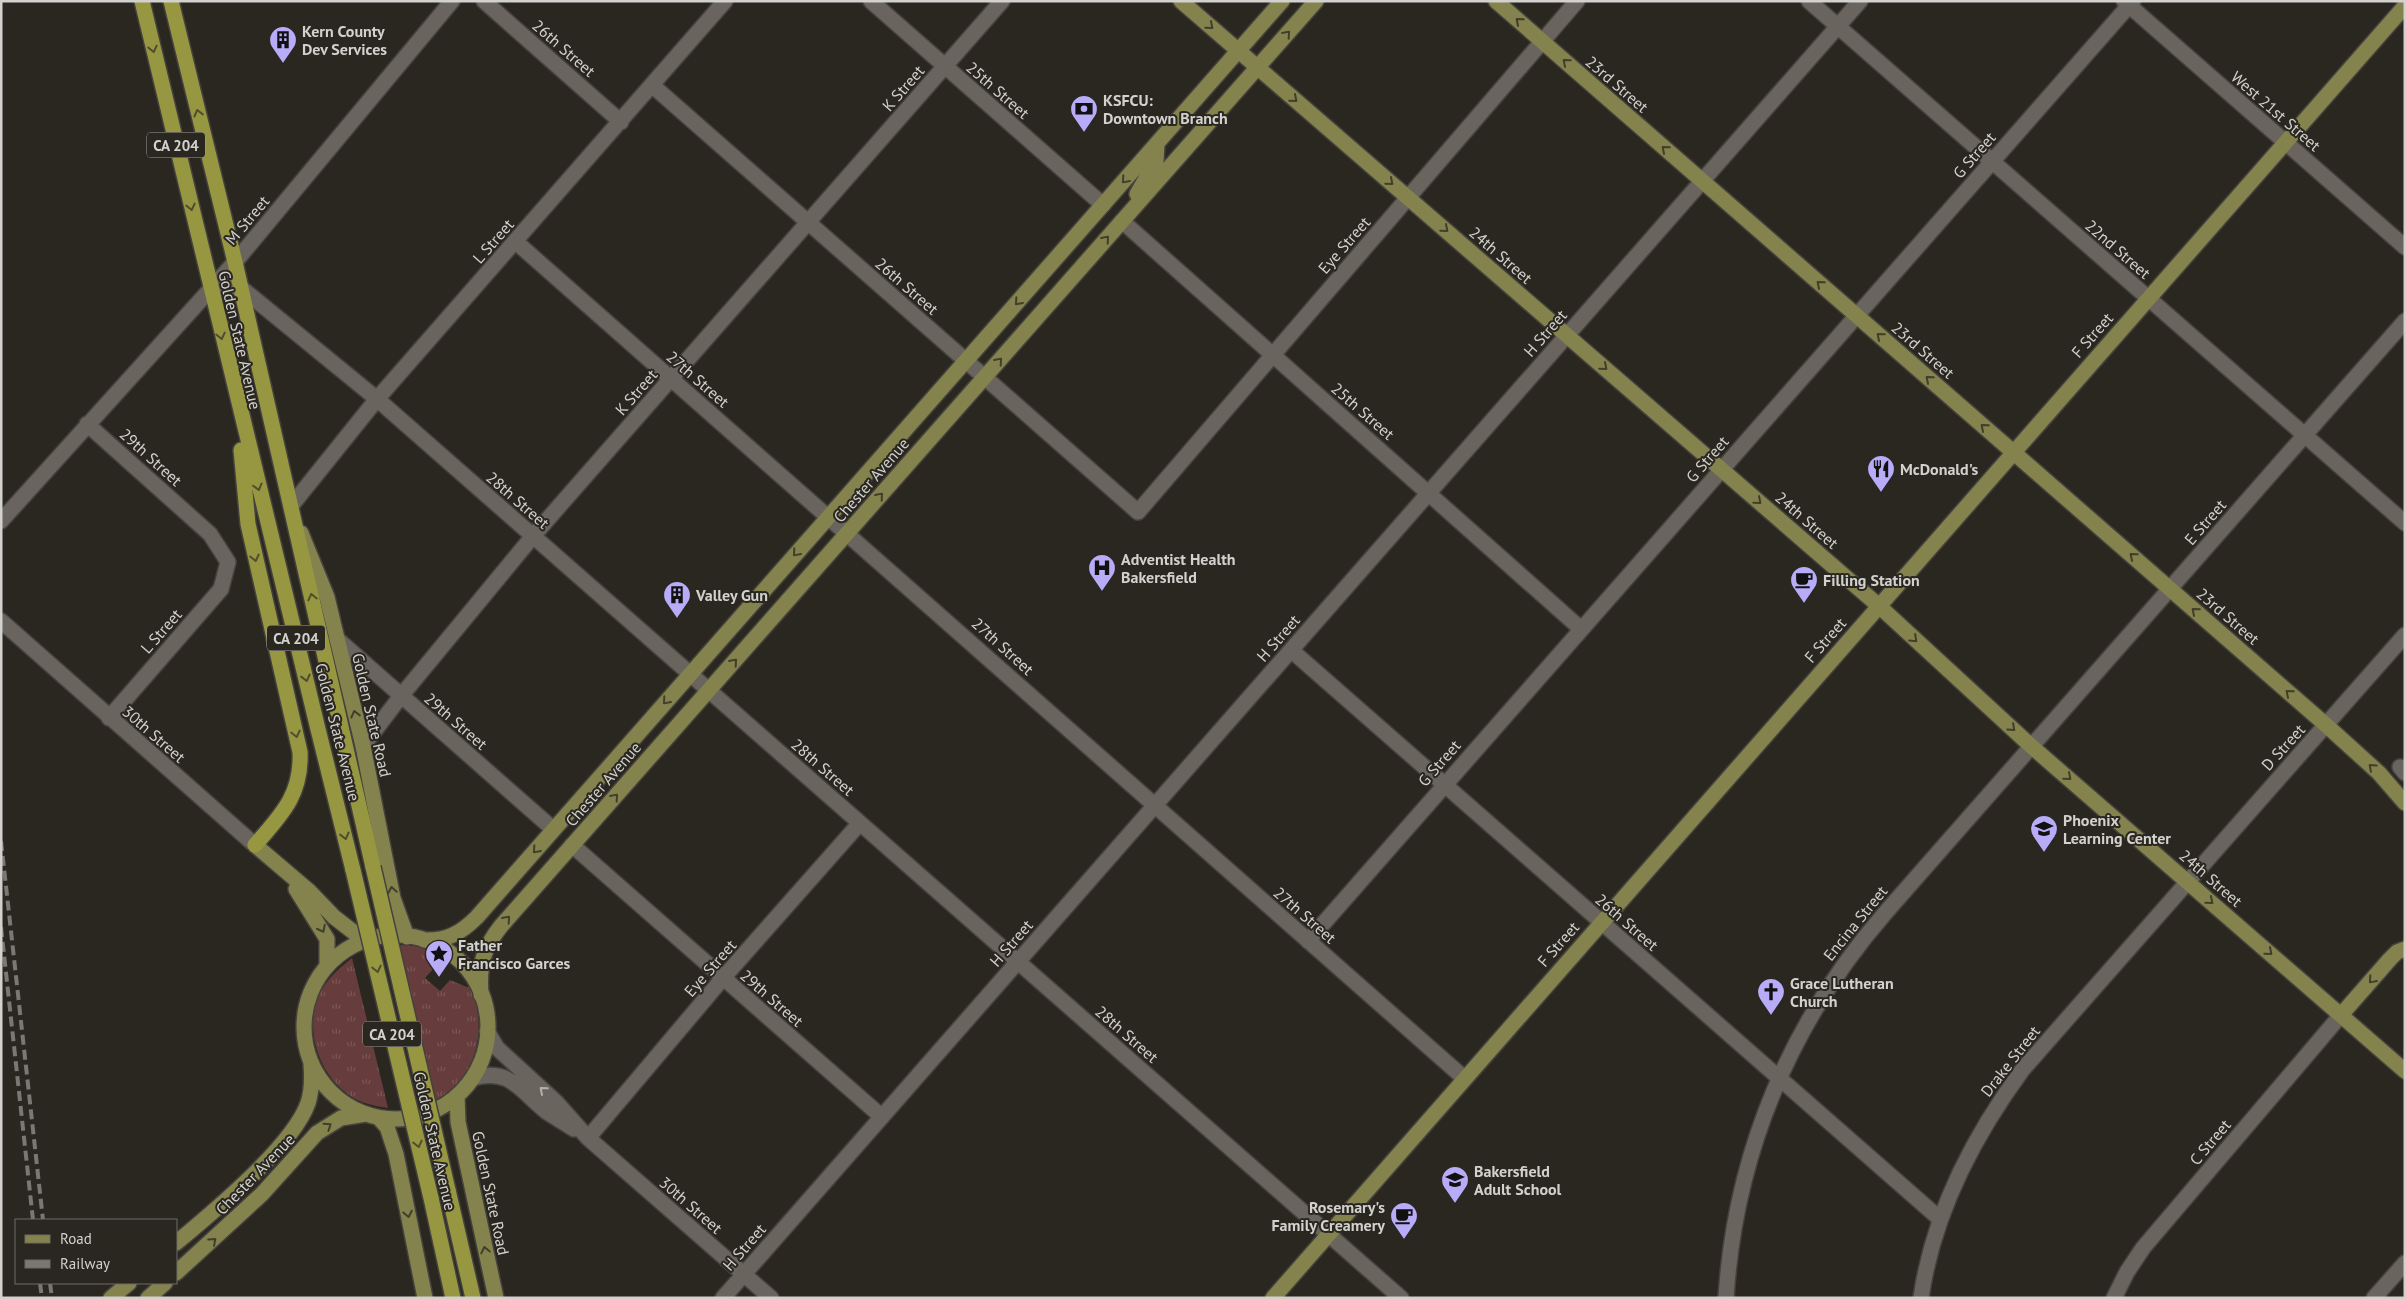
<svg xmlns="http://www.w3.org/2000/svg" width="2406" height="1299" viewBox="0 0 2406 1299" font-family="'PT Sans',sans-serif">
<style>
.grass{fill:url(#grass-tufts)}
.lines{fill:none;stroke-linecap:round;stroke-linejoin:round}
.minor-casing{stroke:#45423d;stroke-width:18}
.major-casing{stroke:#45423d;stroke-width:18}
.highway-casing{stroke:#45423d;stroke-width:18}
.minor{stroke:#69655e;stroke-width:15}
.major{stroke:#85834d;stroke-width:15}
.highway{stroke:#989741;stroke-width:15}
.rail{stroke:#7a7873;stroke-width:4;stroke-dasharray:10 5;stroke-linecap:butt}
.highway-bridge-casing{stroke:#45423d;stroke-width:18;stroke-linecap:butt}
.highway-bridge{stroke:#989741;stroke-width:15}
.oneway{stroke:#413e2c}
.oneway2{stroke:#504e2c}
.oneway3{stroke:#b3b1ac}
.labels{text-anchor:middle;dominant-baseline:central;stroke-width:4;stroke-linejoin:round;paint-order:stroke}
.shield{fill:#2a2721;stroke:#a09e99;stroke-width:1}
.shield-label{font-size:15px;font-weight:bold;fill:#d3d1cd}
.poi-label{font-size:16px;font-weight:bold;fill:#d3d1cd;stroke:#2a2721;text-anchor:start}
.street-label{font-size:16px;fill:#d3d1cd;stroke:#2a2721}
</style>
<defs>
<pattern id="grass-tufts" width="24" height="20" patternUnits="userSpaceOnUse" patternTransform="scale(1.25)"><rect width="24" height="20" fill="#663c3c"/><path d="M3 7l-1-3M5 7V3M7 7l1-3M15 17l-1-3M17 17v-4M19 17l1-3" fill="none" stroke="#7b5757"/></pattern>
</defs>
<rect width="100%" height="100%" fill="#2a2721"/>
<path class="grass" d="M400,945L424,947L435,967L425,978L440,991L450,980L467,987L470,986C489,1028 477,1080 434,1101Z
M352,958L388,1108C380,1107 370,1105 362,1102C323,1086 302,1034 319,995C326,980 338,969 352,958Z"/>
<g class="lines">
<defs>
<path id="minor" d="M484,1L621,122
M871,1L1103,205
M1809,1L2405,523
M2124,1L2405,247
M653,86L1138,512L1577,1
M1122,221C1274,358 1429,492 1581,629
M516,242L1464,1078
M210,289L240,287L377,399L1401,1298
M87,424L210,534L228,562L221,589L109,718
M291,506L377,399L725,1
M1,521L235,262L452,1
M1,621L255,845
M337,639L553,829
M1291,650L1940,1219
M363,746L401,696L533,536L1002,1
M2400,767L2405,773
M572,845L882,1117
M1308,941L2133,1
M487,1031L497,1048L556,1102L588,1138L771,1298
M473,1078C511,1067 521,1092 547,1112C556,1118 565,1123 574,1129
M588,1138L723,978L860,823
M723,1298L1860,1
M1726,1298C1735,1153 1791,1021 1886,912L2405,321
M1921,1298C1933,1213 1973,1137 2023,1069L2405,635
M2114,1298L2127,1272L2143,1248L2341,1015
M2374,1298L2405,1263"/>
<path id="major" d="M1181,1L1879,606L2031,746L2405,1071
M1496,1L2326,725L2379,773L2405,803
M1137,194L1156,161L1157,143
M301,533L327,597L363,746L393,898L407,937
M255,845L309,891L334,917L365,941
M296,889L327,939V966
M304 1027a92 92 0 1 1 184 0a92 92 0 1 1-184 0Z
M424,940C447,941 461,933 477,917L1282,1
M481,995C479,965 482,950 501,926L1316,1
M2341,1015L2390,959L2397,952L2405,949
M457,1096L458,1122L496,1298
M379,1118L387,1127L396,1154L425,1298
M176,1243C212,1213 293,1146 308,1103C312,1091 312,1077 311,1065
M176,1273L262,1194L317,1133L341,1118L366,1114
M111,1298L129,1283
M148,1298L165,1283
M1273,1298L2405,6"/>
<path id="highway" d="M142,1C210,292 281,581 353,870
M171,1L235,262L373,867
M241,450L248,524L300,752C302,795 281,815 255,845
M448,1190L473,1298
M431,1198L453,1298"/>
</defs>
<use href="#minor" class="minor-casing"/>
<use href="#major" class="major-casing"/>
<use href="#highway" class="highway-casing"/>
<use href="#minor" class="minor"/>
<use href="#major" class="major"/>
<use href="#highway" class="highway"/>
<path class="rail" d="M1,841L43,1220
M1,927L33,1220
M40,1283L42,1298
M50,1283L52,1298"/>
<defs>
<path id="highway-bridge" d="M373,867L448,1190
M353,870L431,1198"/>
</defs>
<use href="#highway-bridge" class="highway-bridge-casing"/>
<use href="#highway-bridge" class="highway-bridge"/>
</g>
<defs><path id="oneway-chevron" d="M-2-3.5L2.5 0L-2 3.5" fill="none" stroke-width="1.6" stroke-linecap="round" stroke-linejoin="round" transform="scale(1.25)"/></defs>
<g class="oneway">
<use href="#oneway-chevron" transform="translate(1519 21) rotate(-139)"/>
<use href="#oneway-chevron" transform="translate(1210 26) rotate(41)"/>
<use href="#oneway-chevron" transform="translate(1287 34) rotate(-49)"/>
<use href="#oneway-chevron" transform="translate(1566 62) rotate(-139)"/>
<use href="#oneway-chevron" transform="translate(1294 99) rotate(41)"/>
<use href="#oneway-chevron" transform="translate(1665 149) rotate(-139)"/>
<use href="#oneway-chevron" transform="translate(1125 180) rotate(131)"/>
<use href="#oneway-chevron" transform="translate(1390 182) rotate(41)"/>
<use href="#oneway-chevron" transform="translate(1445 229) rotate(41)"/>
<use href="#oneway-chevron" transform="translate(1106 239) rotate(-49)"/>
<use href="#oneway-chevron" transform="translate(1820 284) rotate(-139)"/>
<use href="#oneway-chevron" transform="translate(1018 302) rotate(131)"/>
<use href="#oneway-chevron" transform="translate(1880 336) rotate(-139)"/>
<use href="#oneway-chevron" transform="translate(999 361) rotate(-49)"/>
<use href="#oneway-chevron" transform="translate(1604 367) rotate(41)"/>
<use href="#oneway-chevron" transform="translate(1929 379) rotate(-139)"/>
<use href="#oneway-chevron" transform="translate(1984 427) rotate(-139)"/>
<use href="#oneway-chevron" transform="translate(880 496) rotate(-49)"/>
<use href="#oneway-chevron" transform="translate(1758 501) rotate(41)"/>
<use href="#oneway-chevron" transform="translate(796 553) rotate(131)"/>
<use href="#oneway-chevron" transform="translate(2133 556) rotate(-139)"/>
<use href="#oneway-chevron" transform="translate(2195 611) rotate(-139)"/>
<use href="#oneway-chevron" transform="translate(1914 639) rotate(43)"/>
<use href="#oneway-chevron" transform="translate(734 662) rotate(-49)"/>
<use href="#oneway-chevron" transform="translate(2289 693) rotate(-139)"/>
<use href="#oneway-chevron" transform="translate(666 701) rotate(131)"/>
<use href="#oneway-chevron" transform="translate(355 714) rotate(-104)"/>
<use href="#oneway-chevron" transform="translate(2012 728) rotate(42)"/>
<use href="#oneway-chevron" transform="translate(2372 767) rotate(-138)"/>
<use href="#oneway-chevron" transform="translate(2068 777) rotate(41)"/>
<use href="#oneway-chevron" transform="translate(615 797) rotate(-49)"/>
<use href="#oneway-chevron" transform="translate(536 850) rotate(131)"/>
<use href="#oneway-chevron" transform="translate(392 890) rotate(-100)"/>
<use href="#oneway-chevron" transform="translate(2210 901) rotate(40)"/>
<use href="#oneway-chevron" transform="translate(507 919) rotate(-49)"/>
<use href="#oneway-chevron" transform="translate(322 929) rotate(63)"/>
<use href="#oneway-chevron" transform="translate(2269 952) rotate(41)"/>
<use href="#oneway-chevron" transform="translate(2372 980) rotate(131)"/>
<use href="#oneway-chevron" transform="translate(328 1126) rotate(-34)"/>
<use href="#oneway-chevron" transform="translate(408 1214) rotate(79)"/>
<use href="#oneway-chevron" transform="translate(213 1241) rotate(-42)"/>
<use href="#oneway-chevron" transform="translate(485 1250) rotate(-102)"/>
</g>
<g class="oneway2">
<use href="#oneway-chevron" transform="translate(153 49) rotate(77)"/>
<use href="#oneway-chevron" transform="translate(198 113) rotate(-104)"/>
<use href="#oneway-chevron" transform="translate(191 207) rotate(77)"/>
<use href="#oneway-chevron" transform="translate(221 336) rotate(77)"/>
<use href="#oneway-chevron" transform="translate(258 487) rotate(75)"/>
<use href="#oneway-chevron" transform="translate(255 558) rotate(77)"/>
<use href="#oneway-chevron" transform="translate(312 597) rotate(-103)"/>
<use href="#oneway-chevron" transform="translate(306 678) rotate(76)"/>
<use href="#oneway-chevron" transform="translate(296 734) rotate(77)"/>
<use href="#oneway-chevron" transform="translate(345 836) rotate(76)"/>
<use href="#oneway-chevron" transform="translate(377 969) rotate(77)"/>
<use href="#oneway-chevron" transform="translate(418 1144) rotate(77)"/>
</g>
<use class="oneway3" href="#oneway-chevron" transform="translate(543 1090) rotate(-139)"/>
<defs>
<symbol id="building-pin" viewBox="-11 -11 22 30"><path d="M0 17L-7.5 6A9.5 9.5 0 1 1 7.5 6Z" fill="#b8abf7" stroke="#2a2721"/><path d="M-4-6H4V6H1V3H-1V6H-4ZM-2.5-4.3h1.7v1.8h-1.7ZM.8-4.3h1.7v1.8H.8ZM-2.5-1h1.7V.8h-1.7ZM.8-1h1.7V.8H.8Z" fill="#111"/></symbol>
<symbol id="bank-pin" viewBox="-11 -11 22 30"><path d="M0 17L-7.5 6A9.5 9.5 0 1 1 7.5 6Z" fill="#b8abf7" stroke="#2a2721"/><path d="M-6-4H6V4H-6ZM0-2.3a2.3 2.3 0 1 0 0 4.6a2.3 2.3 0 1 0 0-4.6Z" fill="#111"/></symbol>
<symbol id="restaurant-pin" viewBox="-11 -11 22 30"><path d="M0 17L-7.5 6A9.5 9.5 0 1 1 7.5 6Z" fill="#b8abf7" stroke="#2a2721"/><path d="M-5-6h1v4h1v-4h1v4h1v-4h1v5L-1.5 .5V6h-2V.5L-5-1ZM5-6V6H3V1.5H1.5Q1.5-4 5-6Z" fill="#111"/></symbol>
<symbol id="hospital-pin" viewBox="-11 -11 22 30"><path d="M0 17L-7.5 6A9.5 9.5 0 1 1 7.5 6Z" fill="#b8abf7" stroke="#2a2721"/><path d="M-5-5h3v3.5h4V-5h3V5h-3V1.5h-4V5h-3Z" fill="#111"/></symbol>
<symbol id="cafe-pin" viewBox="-11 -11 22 30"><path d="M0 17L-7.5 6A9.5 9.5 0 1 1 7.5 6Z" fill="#b8abf7" stroke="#2a2721"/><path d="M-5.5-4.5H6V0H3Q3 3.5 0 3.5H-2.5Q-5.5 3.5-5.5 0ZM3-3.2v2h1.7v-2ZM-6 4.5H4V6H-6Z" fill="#111"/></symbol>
<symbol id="school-pin" viewBox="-11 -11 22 30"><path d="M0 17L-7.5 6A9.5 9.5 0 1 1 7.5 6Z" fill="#b8abf7" stroke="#2a2721"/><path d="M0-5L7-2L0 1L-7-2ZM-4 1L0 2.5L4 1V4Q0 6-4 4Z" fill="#111"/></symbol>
<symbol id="sight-pin" viewBox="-11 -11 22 30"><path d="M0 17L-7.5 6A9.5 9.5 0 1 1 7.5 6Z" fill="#b8abf7" stroke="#2a2721"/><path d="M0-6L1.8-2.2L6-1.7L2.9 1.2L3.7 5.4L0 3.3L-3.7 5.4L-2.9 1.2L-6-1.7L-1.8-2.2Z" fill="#111"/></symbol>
<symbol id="church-pin" viewBox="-11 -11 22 30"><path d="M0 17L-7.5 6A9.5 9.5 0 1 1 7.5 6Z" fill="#b8abf7" stroke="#2a2721"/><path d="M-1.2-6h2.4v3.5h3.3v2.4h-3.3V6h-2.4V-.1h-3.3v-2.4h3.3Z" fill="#111"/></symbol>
<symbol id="university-pin" viewBox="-11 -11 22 30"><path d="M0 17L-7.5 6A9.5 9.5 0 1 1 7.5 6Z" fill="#b8abf7" stroke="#2a2721"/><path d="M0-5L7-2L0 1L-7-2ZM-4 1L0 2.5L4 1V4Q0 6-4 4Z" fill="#111"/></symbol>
</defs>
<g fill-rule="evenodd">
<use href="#building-pin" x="267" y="24" width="32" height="43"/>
<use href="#bank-pin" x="1068" y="93" width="32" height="43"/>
<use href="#restaurant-pin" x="1865" y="453" width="32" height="43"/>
<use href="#hospital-pin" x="1086" y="552" width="32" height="43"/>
<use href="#cafe-pin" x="1788" y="564" width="32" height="43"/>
<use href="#building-pin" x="661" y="579" width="32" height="43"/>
<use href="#school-pin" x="2028" y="813" width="32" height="43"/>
<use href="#sight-pin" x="423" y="938" width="32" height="43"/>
<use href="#church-pin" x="1755" y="976" width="32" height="43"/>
<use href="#university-pin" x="1439" y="1164" width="32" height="43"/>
<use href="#cafe-pin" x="1388" y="1200" width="32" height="43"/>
</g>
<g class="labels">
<g class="shield">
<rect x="147" y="132.5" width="58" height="25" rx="4"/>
<rect x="267" y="625.5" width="58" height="25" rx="4"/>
<rect x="363" y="1021.5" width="58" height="25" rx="4"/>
</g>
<g class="shield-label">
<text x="176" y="145">CA 204</text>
<text x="296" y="638">CA 204</text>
<text x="392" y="1034">CA 204</text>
</g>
<g class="poi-label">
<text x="302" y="31">Kern County<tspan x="302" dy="18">Dev Services</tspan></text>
<text x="1103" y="100">KSFCU:<tspan x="1103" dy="18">Downtown Branch</tspan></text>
<text x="1900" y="469">McDonald's</text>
<text x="1121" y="559">Adventist Health<tspan x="1121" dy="18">Bakersfield</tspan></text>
<text x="1823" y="580">Filling Station</text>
<text x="696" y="595">Valley Gun</text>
<text x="2063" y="820">Phoenix<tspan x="2063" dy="18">Learning Center</tspan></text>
<text x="458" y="945">Father<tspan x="458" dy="18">Francisco Garces</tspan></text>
<text x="1790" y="983">Grace Lutheran<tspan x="1790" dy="18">Church</tspan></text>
<text x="1474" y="1171">Bakersfield<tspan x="1474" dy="18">Adult School</tspan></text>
<text x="1385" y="1207" text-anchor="end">Rosemary's<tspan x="1385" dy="18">Family Creamery</tspan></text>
</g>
<g class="street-label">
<text transform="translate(564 48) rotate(41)">26th Street</text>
<text transform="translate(1617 84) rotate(41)">23rd Street</text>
<text transform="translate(903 88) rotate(-49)">K Street</text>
<text transform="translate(998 90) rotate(41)">25th Street</text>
<text transform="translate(2276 111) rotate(41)">West 21st Street</text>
<text transform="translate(1974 155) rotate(-49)">G Street</text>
<text transform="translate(247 220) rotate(-50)">M Street</text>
<text transform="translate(493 241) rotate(-49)">L Street</text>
<text transform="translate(1344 245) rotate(-49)">Eye Street</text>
<text transform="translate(2118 249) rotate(41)">22nd Street</text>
<text transform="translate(1501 255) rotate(41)">24th Street</text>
<text transform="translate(907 286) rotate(41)">26th Street</text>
<text transform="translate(1545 333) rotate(-49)">H Street</text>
<text transform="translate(2092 335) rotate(-49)">F Street</text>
<text transform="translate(240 340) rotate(77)">Golden State Avenue</text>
<text transform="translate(1923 350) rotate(41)">23rd Street</text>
<text transform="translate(698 379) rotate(41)">27th Street</text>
<text transform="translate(636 392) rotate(-49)">K Street</text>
<text transform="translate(1363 411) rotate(41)">25th Street</text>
<text transform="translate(151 457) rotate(42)">29th Street</text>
<text transform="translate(1707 459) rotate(-49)">G Street</text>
<text transform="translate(871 480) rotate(-49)">Chester Avenue</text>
<text transform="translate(518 500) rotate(41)">28th Street</text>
<text transform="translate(1807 520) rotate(41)">24th Street</text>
<text transform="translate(2205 522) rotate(-49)">E Street</text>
<text transform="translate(2228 616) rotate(41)">23rd Street</text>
<text transform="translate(161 631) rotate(-49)">L Street</text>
<text transform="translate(1278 638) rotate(-49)">H Street</text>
<text transform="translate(1825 640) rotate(-49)">F Street</text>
<text transform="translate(1003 646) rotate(42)">27th Street</text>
<text transform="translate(372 715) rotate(77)">Golden State Road</text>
<text transform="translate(456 721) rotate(41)">29th Street</text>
<text transform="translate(338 732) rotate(76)">Golden State Avenue</text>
<text transform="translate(154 734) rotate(41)">30th Street</text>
<text transform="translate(2283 747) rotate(-48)">D Street</text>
<text transform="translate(1439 763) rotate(-49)">G Street</text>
<text transform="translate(823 767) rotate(41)">28th Street</text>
<text transform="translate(603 784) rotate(-49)">Chester Avenue</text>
<text transform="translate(2211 878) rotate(41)">24th Street</text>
<text transform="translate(1305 915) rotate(41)">27th Street</text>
<text transform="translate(1627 922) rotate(41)">26th Street</text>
<text transform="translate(1855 923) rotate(-51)">Encina Street</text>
<text transform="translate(1011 943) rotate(-49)">H Street</text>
<text transform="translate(1558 944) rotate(-49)">F Street</text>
<text transform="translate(710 968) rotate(-49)">Eye Street</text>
<text transform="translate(772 998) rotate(41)">29th Street</text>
<text transform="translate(1127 1034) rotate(41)">28th Street</text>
<text transform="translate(2010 1061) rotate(-52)">Drake Street</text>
<text transform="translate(435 1141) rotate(77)">Golden State Avenue</text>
<text transform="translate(2210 1142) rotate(-50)">C Street</text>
<text transform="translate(255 1174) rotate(-46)">Chester Avenue</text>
<text transform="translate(491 1193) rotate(78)">Golden State Road</text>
<text transform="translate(691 1205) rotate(41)">30th Street</text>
<text transform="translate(744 1247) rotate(-49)">H Street</text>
</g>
</g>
<rect width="2406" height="1299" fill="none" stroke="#d3d1cd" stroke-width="5"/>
<rect x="15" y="1219" width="162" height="65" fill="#2a2721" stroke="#6e6b66"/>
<rect x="25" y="1235" width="25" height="8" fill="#85834d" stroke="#6e6b66"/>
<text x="60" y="1244" font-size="15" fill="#d3d1cd">Road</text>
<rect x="25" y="1260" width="25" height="8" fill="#7a7873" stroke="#6e6b66"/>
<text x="60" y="1269" font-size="15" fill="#d3d1cd">Railway</text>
</svg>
